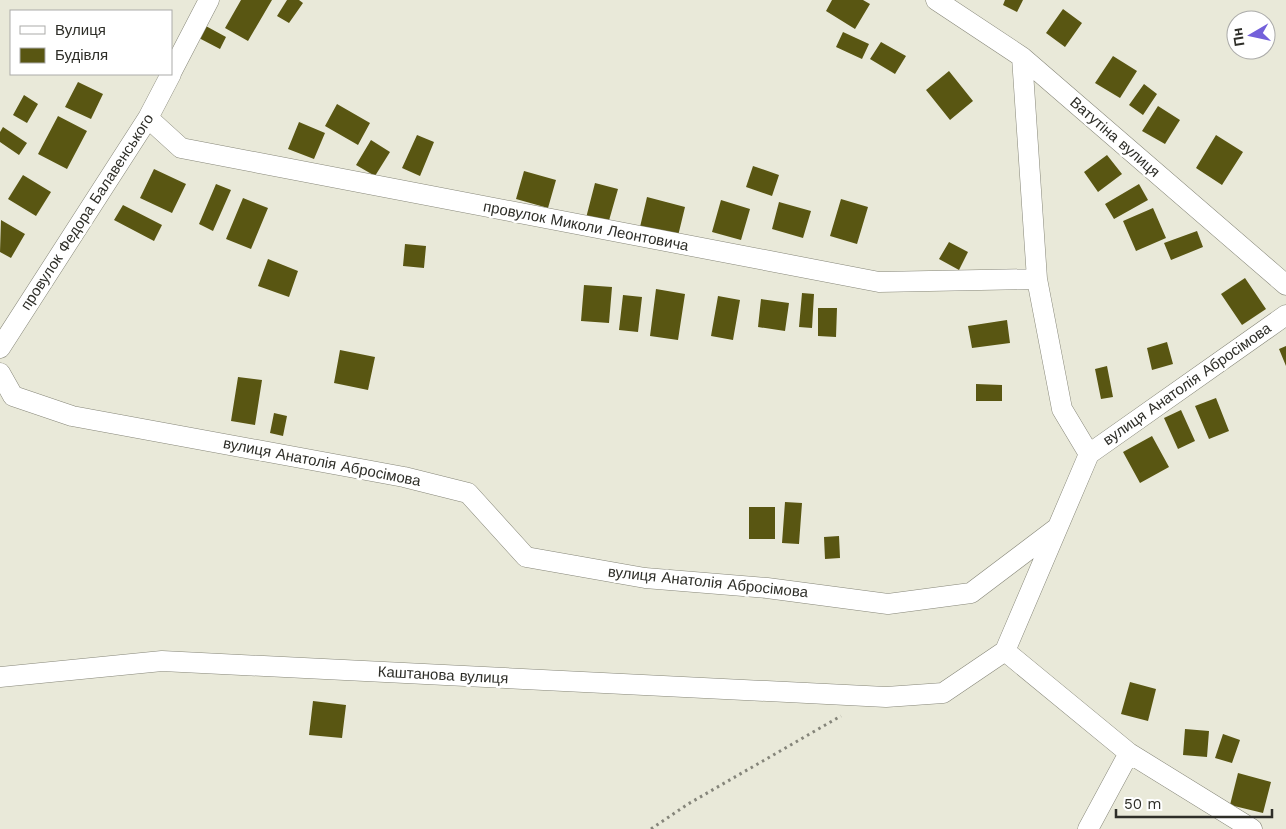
<svg xmlns="http://www.w3.org/2000/svg" width="1286" height="829" viewBox="0 0 1286 829" font-family="'Work Sans',sans-serif">
<style>
.building{fill:#595612}
.lines{fill:none;stroke-linecap:round;stroke-linejoin:round}
.minor-casing{stroke:#868678;stroke-width:21}
.path{stroke:#85857a;stroke-width:3;stroke-dasharray:2.5 4;stroke-linecap:butt}
.minor{stroke:#fff;stroke-width:20}
.labels{text-anchor:middle;dominant-baseline:central;stroke-width:5;stroke-linejoin:round;paint-order:stroke}
.street-label{font-size:15px;fill:#2e2e28;stroke:#fff}
</style>
<rect width="100%" height="100%" fill="#e9e9d9"/>
<path class="building" d="M241,0H272L248,41L225,28Z
M287,0H299L303,3L289,23L277,16Z
M832,0H863L870,4L855,29L826,11Z
M1005,0H1023L1017,12L1003,5Z
M1063,9L1082,23L1065,47L1046,33Z
M204,25L226,37L220,49L197,37Z
M843,32L869,44L862,59L836,47Z
M881,42L906,56L895,74L870,59Z
M1113,56L1137,71L1120,98L1095,83Z
M949,71L973,101L950,120L926,90Z
M78,82L103,94L91,119L65,107Z
M1144,84L1157,94L1143,115L1129,105Z
M24,95L38,104L27,123L13,115Z
M337,104L370,123L358,145L325,126Z
M1158,106L1180,120L1165,144L1142,131Z
M58,116L87,131L67,169L38,154Z
M299,122L325,133L314,159L288,149Z
M3,127L27,143L19,155L0,142V132Z
M417,135L434,142L420,176L402,168Z
M1216,135L1243,152L1222,185L1196,168Z
M371,140L390,152L375,176L356,165Z
M1107,155L1122,174L1098,192L1084,172Z
M753,166L779,175L772,196L746,187Z
M154,169L186,184L172,213L140,198Z
M524,171L556,180L548,208L516,199Z
M23,175L51,192L36,216L8,199Z
M595,183L618,189L608,224L586,218Z
M216,184L231,190L213,231L199,224Z
M1139,184L1148,200L1114,219L1105,204Z
M647,197L685,207L678,236L640,227Z
M243,198L268,208L251,249L226,239Z
M841,199L868,207L857,244L830,236Z
M721,200L750,209L741,240L712,232Z
M779,202L811,211L803,238L772,229Z
M123,205L162,225L154,241L114,220Z
M1153,208L1166,238L1136,251L1123,221Z
M1,220L25,234L11,258L0,252Z
M1197,231L1203,247L1171,260L1164,243Z
M949,242L968,252L959,270L939,259Z
M405,244L426,246L424,268L403,266Z
M268,259L298,271L289,297L258,286Z
M1245,278L1266,309L1242,325L1221,294Z
M584,285L612,287L609,323L581,321Z
M656,289L685,294L678,340L650,336Z
M802,293L814,294L812,328L799,327Z
M623,295L642,297L638,332L619,330Z
M718,296L740,300L733,340L711,336Z
M761,299L789,303L785,331L758,327Z
M818,308H837L836,337L818,336Z
M1007,320L1010,343L972,348L968,326Z
M1167,342L1173,364L1152,370L1147,348Z
M1286,346V366L1279,349Z
M340,350L375,357L368,390L334,383Z
M1107,366L1113,397L1101,399L1095,369Z
M238,377L262,380L255,425L231,421Z
M976,384L1002,385V401H976Z
M1216,398L1229,431L1209,439L1195,406Z
M1181,410L1195,441L1178,449L1164,418Z
M274,413L287,416L283,436L270,433Z
M1152,436L1169,467L1140,483L1123,452Z
M785,502L802,503L799,544L782,543Z
M749,507H775V539H749Z
M839,536L840,558L825,559L824,537Z
M1130,682L1156,689L1148,721L1121,714Z
M313,701L346,705L342,738L309,735Z
M1185,729L1209,731L1207,757L1183,755Z
M1223,734L1240,740L1232,763L1215,758Z
M1238,773L1271,782L1263,813L1230,805Z"/>
<g class="lines">
<defs>
<path id="minor" d="M936,0L1022,57L1286,285
M1022,57L1037,279L1062,409L1089,454
M171,73L209,0
M148,118L181,148L879,282L1037,279
M0,348L148,118L171,74
M0,373L13,396L72,416L404,477L468,493L526,557L645,578L767,588L888,604L971,593L1057,528
M1089,454L1286,315
M1005,651L1129,753L1252,829
M0,677L162,661L886,697L943,693L1005,651L1089,454
M1088,829L1129,753"/>
</defs>
<use href="#minor" class="minor-casing"/>
<path class="path" d="M651,829L688,804L841,716"/>
<use href="#minor" class="minor"/>
</g>
<g class="labels">
<g class="street-label">
<text transform="translate(1115 137) rotate(41)">Ватутіна вулиця</text>
<text transform="translate(87 212) rotate(-57)">провулок Федора Балавенського</text>
<text transform="translate(586 226) rotate(11)">провулок Миколи Леонтовича</text>
<text transform="translate(1187 384) rotate(-35)">вулиця Анатолія Абросімова</text>
<text transform="translate(322 462) rotate(11)">вулиця Анатолія Абросімова</text>
<text transform="translate(708 582) rotate(6)">вулиця Анатолія Абросімова</text>
<text transform="translate(443 675) rotate(3)">Каштанова вулиця</text>
</g>
</g>
<rect x="10" y="10" width="162" height="65" fill="#ffffff" stroke="#ababa9"/>
<rect x="20" y="26" width="25" height="8" fill="#ffffff" stroke="#ababa9"/>
<text x="55" y="35" font-size="15" fill="#2e2e28">Вулиця</text>
<rect x="20" y="48" width="25" height="15" fill="#595612" stroke="#ababa9"/>
<text x="55" y="60" font-size="15" fill="#2e2e28">Будівля</text>
<g transform="translate(1251 35) rotate(261)"><circle r="24" fill="#ffffff" stroke="#ababa9"/>
<path d="M0-4L9 19L0 12L-9 19Z" fill="#7360da"/>
<text y="-8" font-size="14" font-weight="bold" text-anchor="middle" fill="#2e2e28">Пн</text>
</g>
<path d="M1116 809v8h156v-8" fill="none" stroke="#2e2e28" stroke-width="2.5"/>
<text x="1124" y="809" font-size="15" fill="#2e2e28" stroke="#ffffff" stroke-width="4" paint-order="stroke">50 m</text>
</svg>
